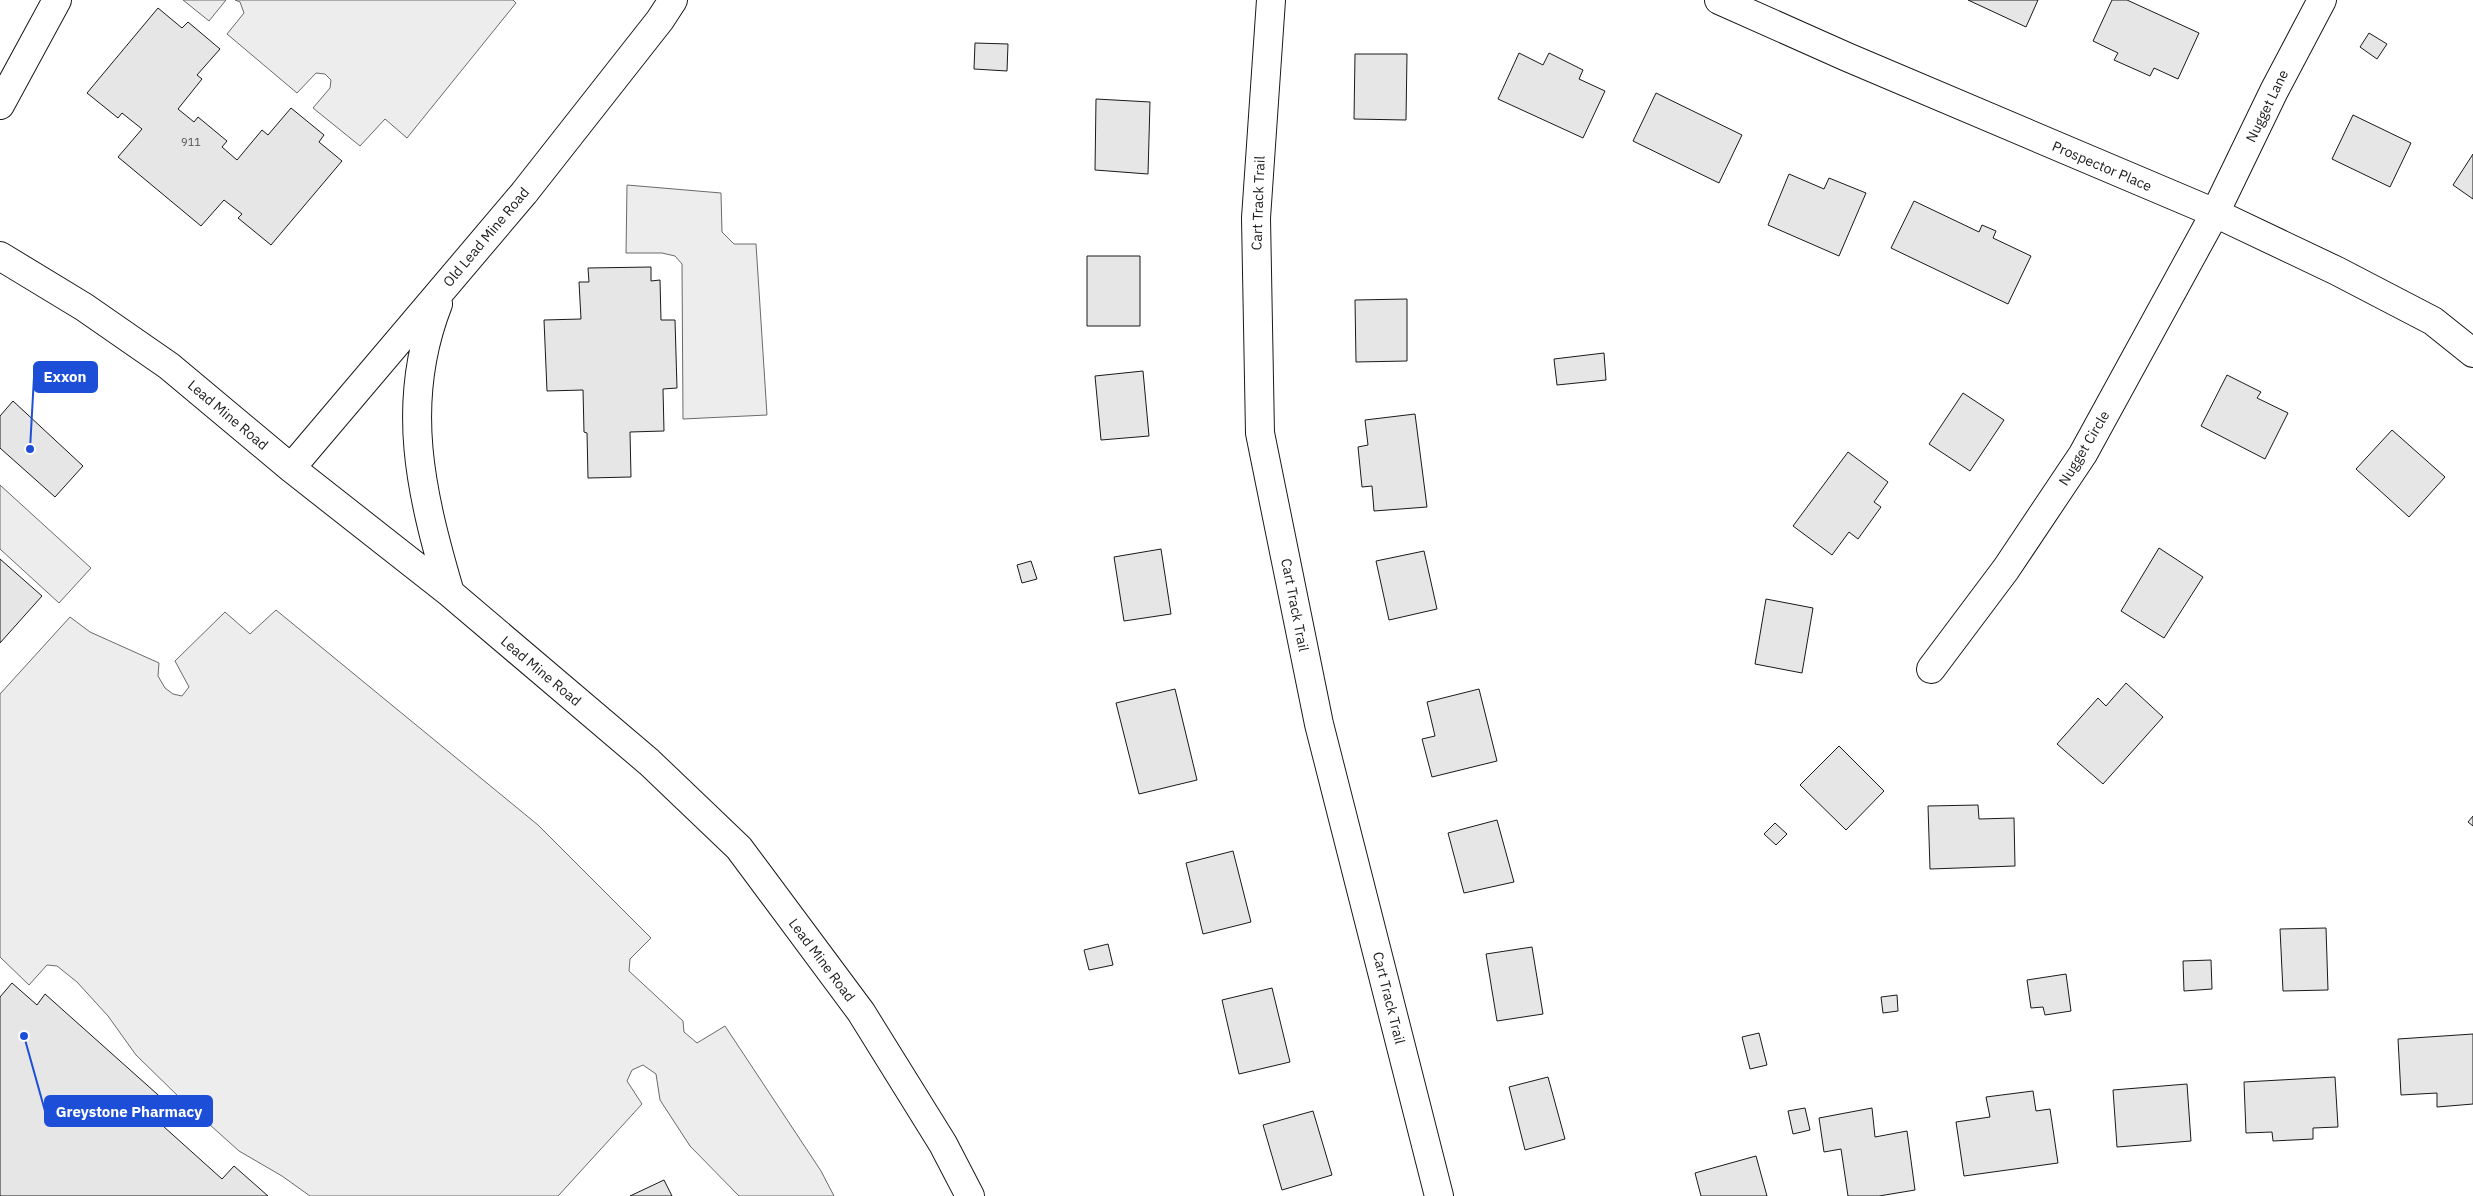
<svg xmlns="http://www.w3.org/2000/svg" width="2473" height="1196" viewBox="0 0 2473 1196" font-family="'IBM Plex Sans',sans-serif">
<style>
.built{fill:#ededed;stroke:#6a6a6a}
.building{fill:#e6e6e6;stroke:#1a1a1a}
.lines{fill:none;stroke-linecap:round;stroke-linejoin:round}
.street-casing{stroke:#1a1a1a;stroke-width:30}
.secondary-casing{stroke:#1a1a1a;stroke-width:30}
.street{stroke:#fff;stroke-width:28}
.secondary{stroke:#fff;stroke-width:28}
.labels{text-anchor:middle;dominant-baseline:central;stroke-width:4;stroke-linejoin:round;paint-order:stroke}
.number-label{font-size:11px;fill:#4d4d4d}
.street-label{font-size:14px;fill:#1a1a1a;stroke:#fff}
.leader{fill:none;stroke:#1d4ed8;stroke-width:2}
.callout-dot{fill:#1d4ed8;stroke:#fff;stroke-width:2}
.callout{fill:#1d4ed8;stroke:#1d4ed8;stroke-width:2}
.callout-label{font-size:15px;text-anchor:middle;font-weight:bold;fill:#fff}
</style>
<rect width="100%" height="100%" fill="#fff"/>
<path class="built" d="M183,0H226L209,21Z
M235,0H513L516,3L407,138L385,119L360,146L313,108L330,88L331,80L325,74L316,73L297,93L227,34L244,13L240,2Z
M627,185L721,193L722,232L734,244H756L767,415L683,419L682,264L675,256L662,253H626Z
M0,485L91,568L59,603L0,549Z
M276,610L538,825L651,938L630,959L629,971L683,1021L684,1032L697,1043L725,1026L821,1171L834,1196H739L690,1146L660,1100L656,1074L643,1065L632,1070L627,1081L642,1104L558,1196H310L282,1176L239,1151L180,1098L136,1055L108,1016L77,982L57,966L47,965L29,985L0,957V694L70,617L90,632L159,663L158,676L165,688L173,694L182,696L189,687L175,661L225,612L250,634Z"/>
<path class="building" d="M1968,0H2038L2026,27Z
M2112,0H2127L2199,33L2178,79L2154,68L2150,76L2114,60L2118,53L2093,41Z
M158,8L182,28L188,22L220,49L197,75L202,79L178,109L194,122L198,117L227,141L222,147L237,160L262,130L268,135L291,108L324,135L319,142L342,161L271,245L238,218L242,214L224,200L201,226L118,157L142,129L122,113L118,118L87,93Z
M2369,33L2387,44L2377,59L2360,47Z
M975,43L1008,44L1007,71L974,69Z
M1519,53L1543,65L1549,53L1583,70L1579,79L1605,91L1583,138L1498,99Z
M1355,54H1407L1406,120L1354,119Z
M1656,93L1742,135L1719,183L1633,141Z
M1096,99L1150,102L1148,174L1095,170Z
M2353,115L2411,143L2390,187L2332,159Z
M2473,154V199L2453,185Z
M1789,174L1824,189L1829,178L1866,193L1839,256L1768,225Z
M1914,201L1979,232L1982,225L1996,231L1993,238L2031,256L2008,304L1891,248Z
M1087,256H1140V326H1087Z
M651,267V281L660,280L661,320H675L677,388L663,389L664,431L630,432L631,477L588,478L587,433L584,432L583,390L547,391L544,320L581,319L579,282H589L588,268Z
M1407,299V361L1356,362L1355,300Z
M1604,353L1606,380L1557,385L1554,359Z
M1143,371L1149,436L1101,440L1095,376Z
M2227,375L2261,392L2257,398L2288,413L2265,459L2201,426Z
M1963,393L2004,420L1970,471L1929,444Z
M13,401L83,466L55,497L0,448V416Z
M1415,414L1427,507L1374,511L1372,486L1362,487L1358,447L1368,445L1365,420Z
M2392,430L2445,477L2409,517L2356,469Z
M1848,452L1888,482L1874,502L1881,507L1858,539L1849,532L1832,555L1793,526Z
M2159,548L2203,577L2164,638L2121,611Z
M1161,549L1171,614L1124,621L1114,557Z
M1424,551L1437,609L1389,620L1376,561Z
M0,559L42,596L0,643Z
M1031,561L1037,579L1022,583L1017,565Z
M1766,599L1813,608L1802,673L1755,664Z
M2126,683L2163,717L2103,784L2057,744L2098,698L2106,706Z
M1175,689L1197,780L1139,794L1116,703Z
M1479,689L1497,761L1432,777L1422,739L1435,736L1427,702Z
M1839,746L1884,791L1846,830L1800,785Z
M1978,805L1979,819L2014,818L2015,866L1930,869L1928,806Z
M2473,816V826L2468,822Z
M1497,820L1514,882L1464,893L1448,833Z
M1775,823L1787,834L1776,845L1764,834Z
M1233,851L1251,922L1203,934L1186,863Z
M2326,928L2328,990L2283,991L2280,929Z
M1108,944L1113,965L1089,970L1084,950Z
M1532,947L1543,1014L1497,1021L1486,954Z
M2211,960L2212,989L2184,991L2183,961Z
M2066,974L2071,1011L2045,1015L2043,1007L2031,1008L2027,980Z
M12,983L37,1005L45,994L166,1102L153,1117L222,1179L234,1166L268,1196H0V997Z
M1272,988L1290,1062L1239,1074L1222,1000Z
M1897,995L1898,1011L1883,1013L1881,997Z
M1759,1033L1767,1065L1750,1069L1742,1037Z
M2473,1034V1104L2437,1107V1093L2401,1095L2398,1039Z
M1548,1077L1565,1139L1525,1150L1509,1087Z
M2335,1077L2338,1127L2313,1128V1139L2273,1141L2272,1132L2246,1133L2244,1082Z
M2187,1084L2191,1141L2117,1147L2113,1090Z
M2033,1091L2036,1111L2050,1109L2058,1163L1964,1176L1956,1122L1990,1117L1986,1097Z
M1805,1108L1810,1130L1793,1134L1788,1111Z
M1872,1108L1875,1137L1907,1131L1915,1190L1879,1196H1848L1841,1149L1824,1152L1819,1118Z
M1313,1111L1332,1175L1282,1190L1263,1125Z
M1756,1156L1767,1196H1701L1695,1173Z
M664,1180L672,1196H630Z"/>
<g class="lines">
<defs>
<path id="street" d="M1271,0L1256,218L1260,433L1319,724L1439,1196
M1719,0L1847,57L2215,213L2337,271L2433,321L2473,353
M0,105L57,0
M1931,669L2006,569L2083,454L2215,213L2274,91L2322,0"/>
<path id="secondary" d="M0,256L84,307L169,366L291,468L450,593L649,762L739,848L861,1012L943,1144L970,1196
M438,304C399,404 421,494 450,593
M291,468L524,193L660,20L673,0"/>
</defs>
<use href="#street" class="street-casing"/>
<use href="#secondary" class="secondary-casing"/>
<use href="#street" class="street"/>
<use href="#secondary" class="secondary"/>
</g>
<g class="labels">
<g class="number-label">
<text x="191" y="142">911</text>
</g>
<g class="street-label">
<text transform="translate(2267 106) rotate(-64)">Nugget Lane</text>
<text transform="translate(2102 166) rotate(23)">Prospector Place</text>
<text transform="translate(1258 203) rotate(-88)">Cart Track Trail</text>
<text transform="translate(486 237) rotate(-50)">Old Lead Mine Road</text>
<text transform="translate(228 415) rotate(40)">Lead Mine Road</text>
<text transform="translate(2084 448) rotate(-59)">Nugget Circle</text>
<text transform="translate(1295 605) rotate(79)">Cart Track Trail</text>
<text transform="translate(541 671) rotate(40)">Lead Mine Road</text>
<text transform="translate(822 960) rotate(53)">Lead Mine Road</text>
<text transform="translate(1389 998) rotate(76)">Cart Track Trail</text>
</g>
</g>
<path class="leader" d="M30 449L34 377M24 1036L45 1111"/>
<g class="callout-dot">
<circle cx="30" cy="449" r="5"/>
<circle cx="24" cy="1036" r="5"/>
</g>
<g class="callout">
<rect x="34" y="362" width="63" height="30" rx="5"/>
<rect x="45" y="1096" width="167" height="30" rx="5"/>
</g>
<g class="callout-label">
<text x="65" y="382">Exxon</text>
<text x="129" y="1117">Greystone Pharmacy</text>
</g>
</svg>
